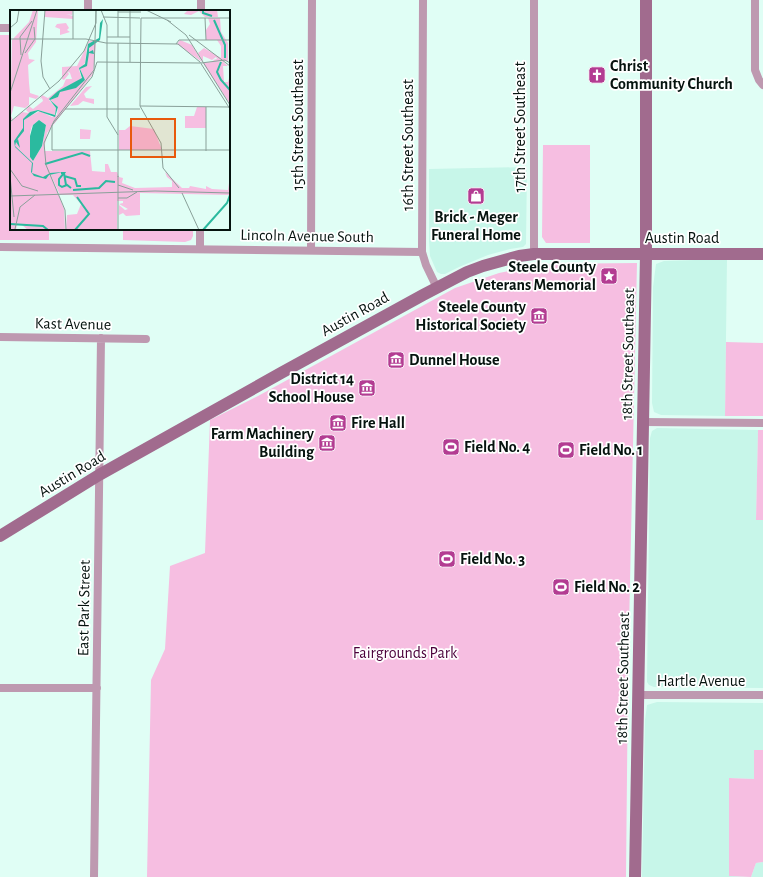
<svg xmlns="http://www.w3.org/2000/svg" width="763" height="877" viewBox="0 0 763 877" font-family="'Alegreya Sans',sans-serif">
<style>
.built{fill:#c7f6e9}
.green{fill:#f6bee1}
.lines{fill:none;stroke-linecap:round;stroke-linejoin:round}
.street{stroke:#be99b0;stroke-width:8}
.secondary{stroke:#a16b8e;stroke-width:12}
.labels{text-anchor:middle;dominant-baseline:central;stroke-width:3.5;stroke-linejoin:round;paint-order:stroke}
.poi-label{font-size:16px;font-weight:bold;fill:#06130f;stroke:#fff;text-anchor:start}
.street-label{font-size:16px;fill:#06130f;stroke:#fff}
.park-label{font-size:16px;fill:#4c003b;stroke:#fff}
.inset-river{fill:none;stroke:#2bba9f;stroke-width:2}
.inset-road{fill:none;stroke:#89a099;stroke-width:1}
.view{fill:#e8590c;fill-opacity:0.15;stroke:#e8590c;stroke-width:2}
.inset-edge{fill:none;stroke:#06130f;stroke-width:2}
</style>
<rect width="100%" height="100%" fill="#e0fef5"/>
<path class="built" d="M527,167L526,244L523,247L510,249L488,255L459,267L445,274H441L437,272L430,256L429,241V169Z
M727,259L725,416L661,415L654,412L652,403L653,287L656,264L664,261Z
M657,428L758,430L756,520H763V688L654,687L649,685L647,682L650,438L652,431Z
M657,702L763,703V750H754V779L729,778V876L743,877H642L645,720L647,705Z
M763,862V877H751L756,863Z"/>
<path class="green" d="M0,35H11V229H49V240H0Z
M543,145H590V243H546L542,237Z
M123,229H193V236L191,240L185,242L123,240Z
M637,263L628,674L626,877H147L151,680L165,649L170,566L205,553L210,420L258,396L455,288L499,273L542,264Z
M726,342L763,343V416H725Z
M758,430H763V520H756Z
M754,750H763V862L756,863L751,877L729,876V778L754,779Z"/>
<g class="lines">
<path class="street" d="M423,0L422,252L426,265L437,288
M755,0V70L759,80L763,85
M88,11V0
M201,11V0
M0,28H11
M0,247L422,252
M200,249V229
M311,250L312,0
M534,254V0
M0,337L146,339
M643,422L763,423
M0,688H97
M638,695H763
M94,877L101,338"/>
<path class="secondary" d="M0,536L99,475L281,373L423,295L467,272L483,266L519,256L534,254H763
M635,877L646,254V0"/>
</g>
<defs>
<symbol id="church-square" viewBox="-11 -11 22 22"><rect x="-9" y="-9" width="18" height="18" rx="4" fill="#b33c92" stroke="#fff"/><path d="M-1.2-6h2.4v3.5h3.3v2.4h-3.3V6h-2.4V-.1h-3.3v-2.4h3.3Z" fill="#fff"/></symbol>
<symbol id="shop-square" viewBox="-11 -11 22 22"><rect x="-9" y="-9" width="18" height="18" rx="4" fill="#b33c92" stroke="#fff"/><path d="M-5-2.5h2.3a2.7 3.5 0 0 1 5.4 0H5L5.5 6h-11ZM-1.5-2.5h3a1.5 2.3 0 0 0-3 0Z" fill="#fff"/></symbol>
<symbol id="sight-square" viewBox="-11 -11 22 22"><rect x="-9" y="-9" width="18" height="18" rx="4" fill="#b33c92" stroke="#fff"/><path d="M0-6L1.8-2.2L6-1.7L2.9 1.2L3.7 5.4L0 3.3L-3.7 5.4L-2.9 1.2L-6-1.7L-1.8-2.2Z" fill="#fff"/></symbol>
<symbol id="museum-square" viewBox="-11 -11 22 22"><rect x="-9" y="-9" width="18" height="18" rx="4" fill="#b33c92" stroke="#fff"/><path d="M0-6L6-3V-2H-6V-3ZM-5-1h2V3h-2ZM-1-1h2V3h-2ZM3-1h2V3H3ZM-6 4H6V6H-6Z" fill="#fff"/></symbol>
<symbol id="stadium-square" viewBox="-11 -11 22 22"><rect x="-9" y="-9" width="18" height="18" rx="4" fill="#b33c92" stroke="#fff"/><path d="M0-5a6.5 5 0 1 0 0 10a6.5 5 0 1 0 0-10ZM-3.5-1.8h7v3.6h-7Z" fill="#fff"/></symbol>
</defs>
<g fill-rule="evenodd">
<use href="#church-square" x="587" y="65" width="20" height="20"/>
<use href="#shop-square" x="466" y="186" width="20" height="20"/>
<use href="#sight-square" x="599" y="266" width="20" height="20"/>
<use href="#museum-square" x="529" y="306" width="20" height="20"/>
<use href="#museum-square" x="386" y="350" width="20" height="20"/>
<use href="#museum-square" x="357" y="378" width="20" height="20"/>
<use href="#museum-square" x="328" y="413" width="20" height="20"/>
<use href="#museum-square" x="317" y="433" width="20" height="20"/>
<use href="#stadium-square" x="441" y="437" width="20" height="20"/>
<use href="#stadium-square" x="556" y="440" width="20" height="20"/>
<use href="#stadium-square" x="437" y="549" width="20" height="20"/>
<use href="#stadium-square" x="551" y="577" width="20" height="20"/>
</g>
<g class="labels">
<g class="poi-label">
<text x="610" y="66">Christ<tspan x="610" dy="18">Community Church</tspan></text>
<text x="476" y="217" text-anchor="middle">Brick - Meger<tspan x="476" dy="18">Funeral Home</tspan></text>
<text x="596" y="267" text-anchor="end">Steele County<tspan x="596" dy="18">Veterans Memorial</tspan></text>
<text x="526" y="307" text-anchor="end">Steele County<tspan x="526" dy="18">Historical Society</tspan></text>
<text x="409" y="360">Dunnel House</text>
<text x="354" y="379" text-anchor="end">District 14<tspan x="354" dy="18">School House</tspan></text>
<text x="351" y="423">Fire Hall</text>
<text x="314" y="434" text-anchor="end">Farm Machinery<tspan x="314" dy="18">Building</tspan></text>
<text x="464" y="447">Field No. 4</text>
<text x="579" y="450">Field No. 1</text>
<text x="460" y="559">Field No. 3</text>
<text x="574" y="587">Field No. 2</text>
</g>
<g class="street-label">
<text transform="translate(298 125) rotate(-90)">15th Street Southeast</text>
<text transform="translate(520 127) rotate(-90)">17th Street Southeast</text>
<text transform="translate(408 145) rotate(-90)">16th Street Southeast</text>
<text transform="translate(307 236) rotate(1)">Lincoln Avenue South</text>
<text x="682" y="238">Austin Road</text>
<text transform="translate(355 314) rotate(-29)">Austin Road</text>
<text transform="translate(73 324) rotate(1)">Kast Avenue</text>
<text transform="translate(628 354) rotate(-89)">18th Street Southeast</text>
<text transform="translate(72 474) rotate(-31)">Austin Road</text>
<text transform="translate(84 608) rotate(-89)">East Park Street</text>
<text transform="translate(623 678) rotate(-89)">18th Street Southeast</text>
<text x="701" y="681">Hartle Avenue</text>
</g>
<g class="park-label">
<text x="405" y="653">Fairgrounds Park</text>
</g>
</g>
<g transform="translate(10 10)">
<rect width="220" height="220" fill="#e0fef5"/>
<path d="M23,0H28L26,32L18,43L19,49L25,50L18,55L19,73L20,83L29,86L26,89L19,87V95L15,98L4,96L1,106L3,110L0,112L2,30L19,12ZM35,0H63L62,5L56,4L63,6V9L35,7ZM178,0H207L208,7H195L189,1L181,5L174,4ZM198,8H210L211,22L218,33V51L205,52L203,50L207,49L206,47L202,50L193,46V52L188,43L194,38L211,48V36L207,30H215H196V20L200,14ZM56,13L59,18L57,20L60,22L50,25V19L45,17L47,14ZM170,30L182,35L192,52L167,34ZM79,31H87L79,33L77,37L75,53L69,60L72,69L48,81L39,90L46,98L45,105L28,100L20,102L16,108L30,101L42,107L47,105L48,97L40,90L48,87L50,82L75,70L70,59L77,55L79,36L86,32L83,64L37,123L34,140L35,152L34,141H80L82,161L95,162V154H98L101,162H107L109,167L113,168L112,173L125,178L162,177V171L157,167L155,162L172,178H179L180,176L196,179V176L202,179L218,180L220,166V185L130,183V205L116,206L113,203L109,205V195L115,200L118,199L109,194L113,193V191H107V220H56L57,205L67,204L71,194L63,185H50L38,159L54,199L55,220H18L12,215L7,214L6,220H0V113L12,102L19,103L16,100L19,96L23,99L33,91L32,88L30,89L32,85L38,88L53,76L56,69H62L60,63L57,61L59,64L54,70L52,69V57L67,56ZM29,110L36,115L32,136L23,151L20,147V123L22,116ZM212,51L218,56H213L214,72H218L220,65V94L193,53ZM82,76L74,84L76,88L84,89V94L73,91L68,95L60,96L76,77ZM187,97H196V118H175V106H184ZM120,116L144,119L152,140H109V120H115ZM70,119L81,120L80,129H70Z" fill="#f6bee1" fill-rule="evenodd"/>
<path d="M93,9L90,30L79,38V42L83,40L84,44L79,43L77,56L70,59L75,70L66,78L50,82L48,87L40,90L48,97L45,107L28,101L14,110V121L6,131L8,129L10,138L6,132L5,136L23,153L22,163L33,167L40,163L53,162L39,165L36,169L24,166L21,162L22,153L5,137L4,131L13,118V109L20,102L28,100L45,105L46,98L39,89L48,81L72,68L69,58L75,54L78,34L89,28L90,13ZM29,110L36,115L32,136L23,151L20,147V126L23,115Z" fill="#2bba9f"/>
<path class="inset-river" d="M193,0V3L202,6M204,10L215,35V48M211,52L207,62L211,70L220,80M35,154L72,143L80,146M51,163H54L49,169V175L52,177L57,175L61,178M54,163L56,175M54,166L65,169L67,176H71M63,180L89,178L96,171L105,172M0,214L33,216L38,220M65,220L79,204L67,187M193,220L217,193L220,185"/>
<path class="inset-road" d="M35,0L31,51L33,67L40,79M63,0V29M91,0L97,15V107L108,125V167M108,0V27M136,0L161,12M108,2H131M93,7L130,8M131,8H220M195,8L196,30M157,10L176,25L220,95M0,18L7,12L9,0M179,25L220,56M97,27H120M0,29H76L96,33L168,34L190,52L220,99M166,34L169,30H220M15,43L25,29L24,17M11,45L10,27L22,11M120,52V0M190,53L87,52L82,67L42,115V140H220M191,53L215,50L220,53M0,83L27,0M130,96L151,133L153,158L169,178M130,96L219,97M130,96L131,8M196,97V141M55,99H130M0,112L49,71L74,41L86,13V0M108,125V33M0,159L12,176L28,181M0,166L4,207M108,175L123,180M172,183L189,220M0,186L145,181L220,183M108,188H117L127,182M5,219L10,197L25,185M56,220L55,200L36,155L34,133L44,111L84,60L86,0M108,220V166"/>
<path class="view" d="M121,109H165V147H121Z"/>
<rect width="220" height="220" class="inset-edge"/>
</g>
</svg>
